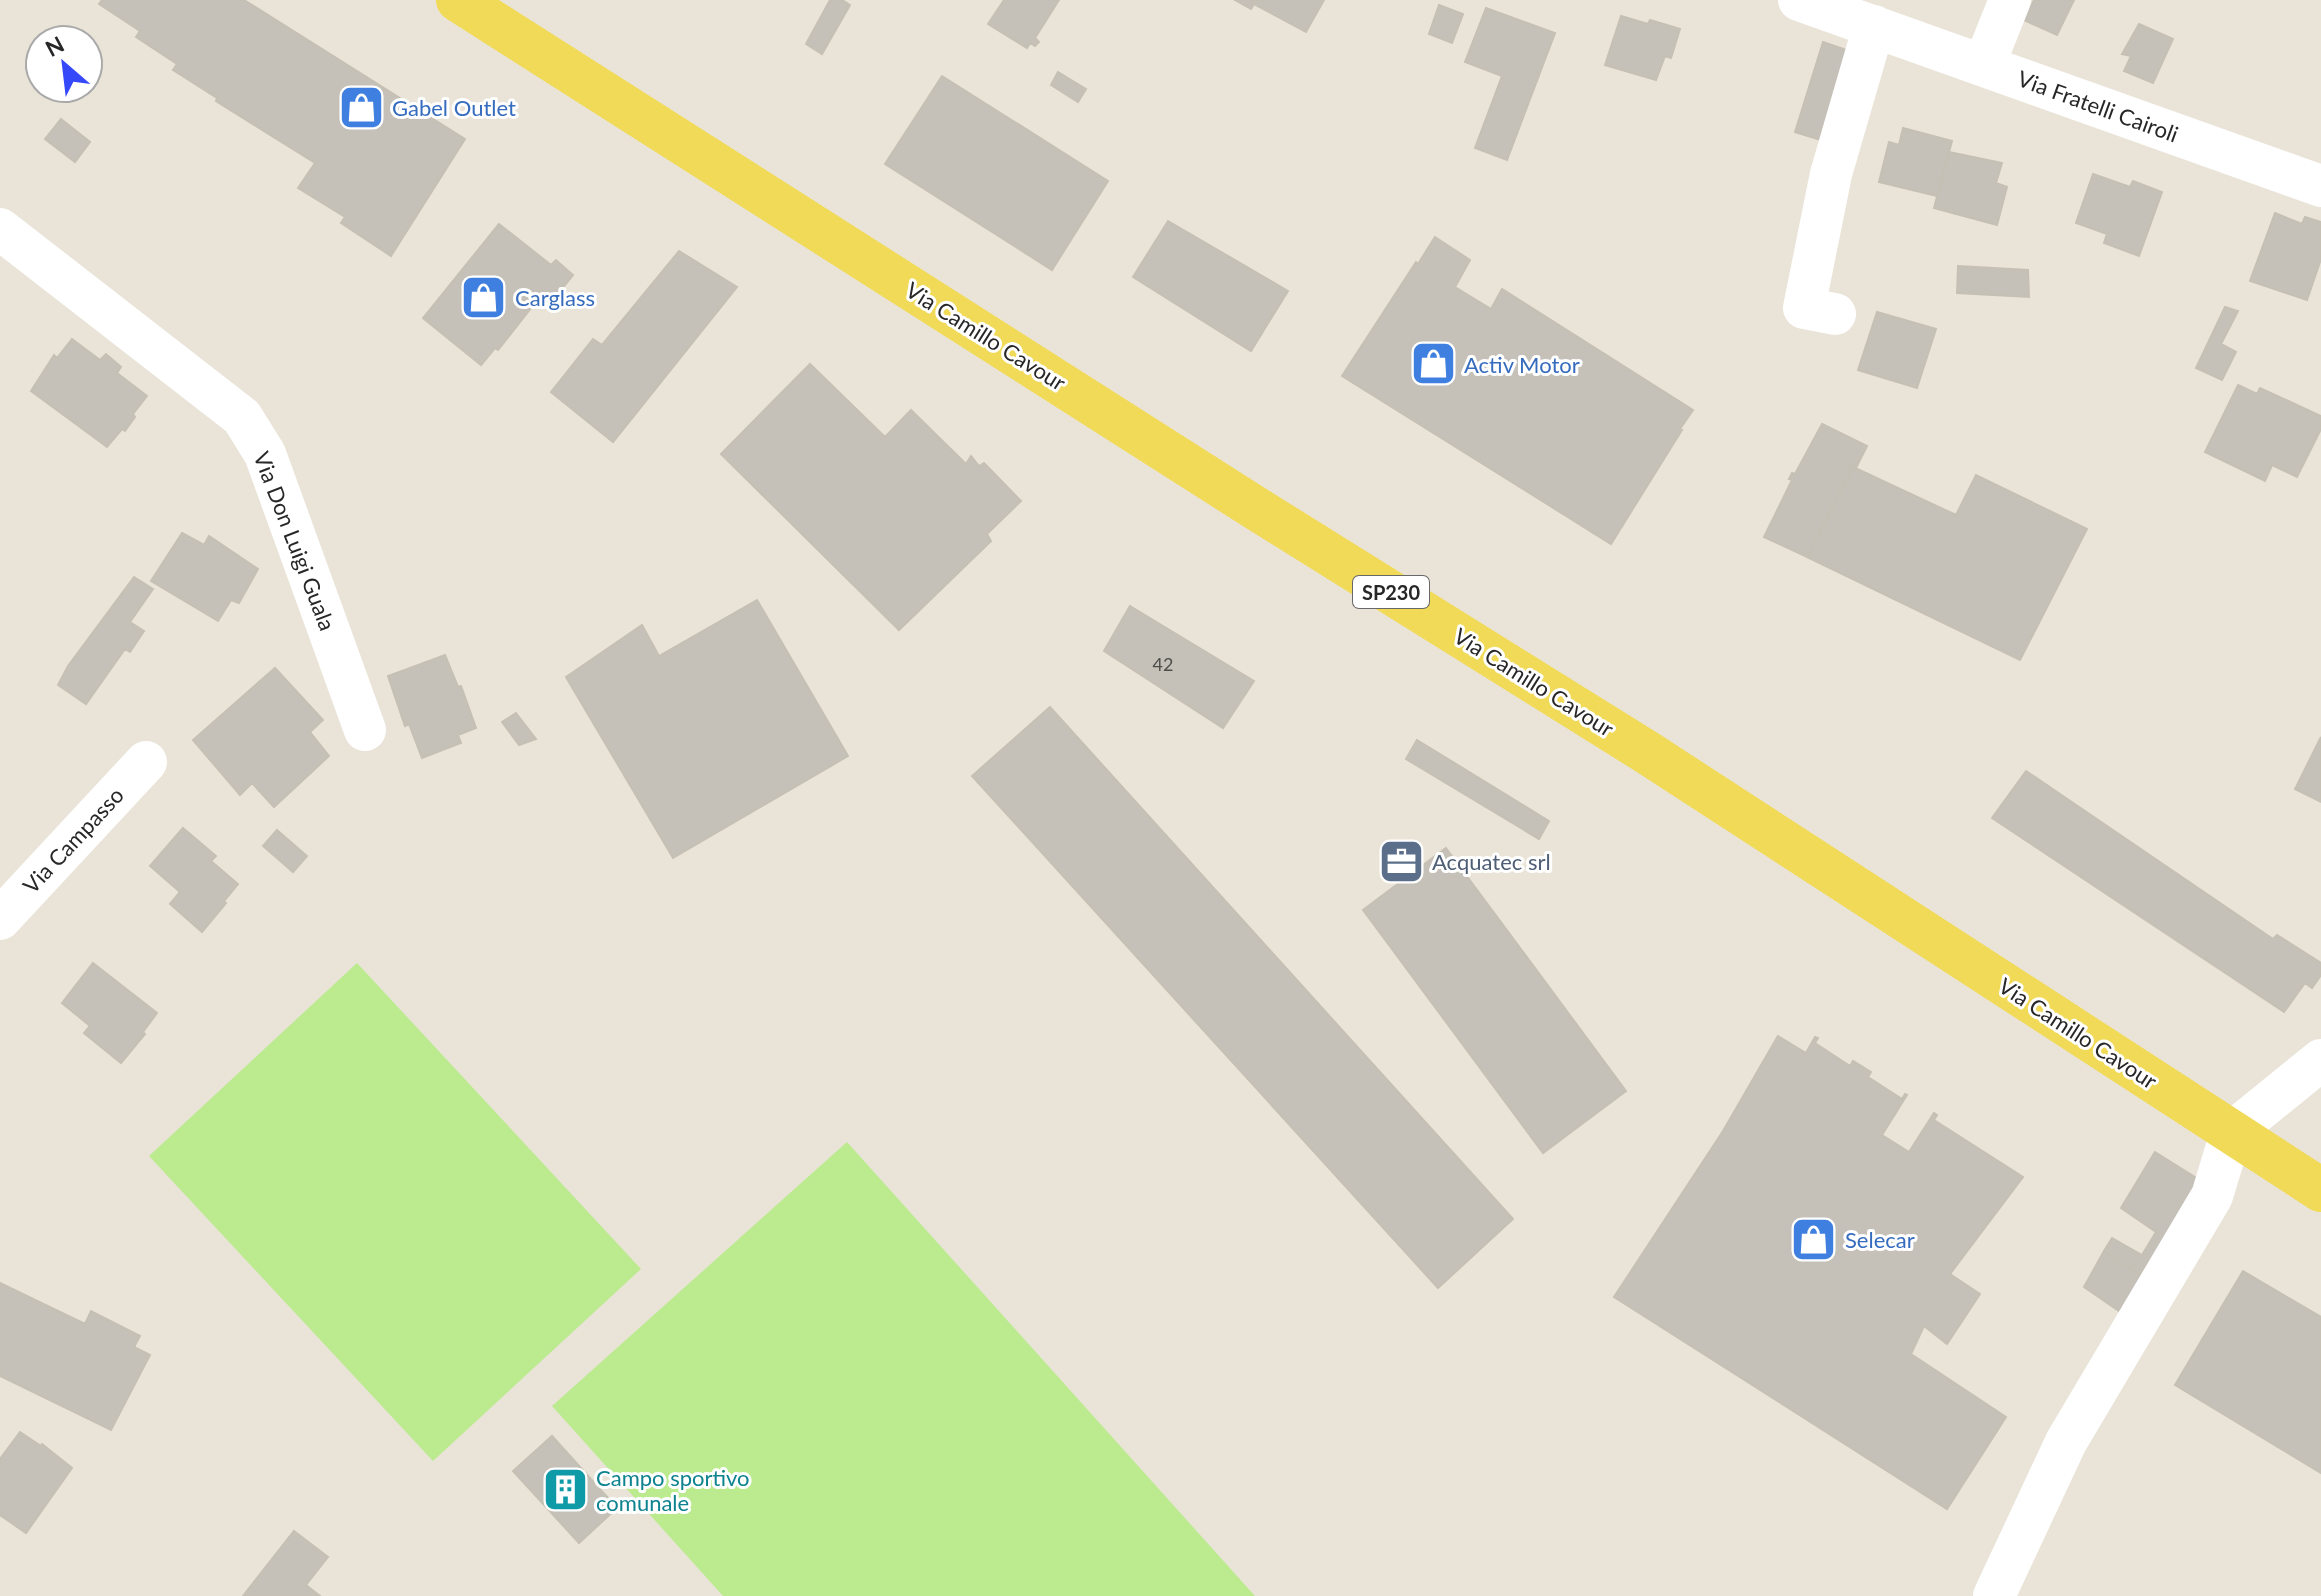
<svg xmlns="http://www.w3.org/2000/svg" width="2321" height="1596" viewBox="0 0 2321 1596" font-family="Lato,sans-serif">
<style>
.pitch{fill:#bbea8f}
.building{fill:#c5c1b8;stroke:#c5c0b3;stroke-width:2}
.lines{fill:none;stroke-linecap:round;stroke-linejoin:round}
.minor{stroke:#fff;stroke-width:42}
.major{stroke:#f0da57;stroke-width:44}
.labels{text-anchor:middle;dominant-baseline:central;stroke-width:6;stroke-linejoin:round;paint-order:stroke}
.number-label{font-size:18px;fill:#4e4e4b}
.shield{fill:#fff;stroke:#686868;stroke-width:2}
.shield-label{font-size:20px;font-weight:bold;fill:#272727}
.street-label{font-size:22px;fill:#272727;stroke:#fff}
.shop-label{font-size:22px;fill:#366cbe;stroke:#fff;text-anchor:start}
.service-label{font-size:22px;fill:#4e5e75;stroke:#fff;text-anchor:start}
.culture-label{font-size:22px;fill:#0d838f;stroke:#fff;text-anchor:start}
</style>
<rect width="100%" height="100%" fill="#eae4d8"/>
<path class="pitch" d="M357,963L641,1269L433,1461L149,1156Z
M847,1142L1255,1596H723L552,1406Z"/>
<path class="building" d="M102,0H244L465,139L391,256L341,223L345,217L298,188L315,163L216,101L217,98L173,70L177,64L136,37L140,31L99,4Z
M830,0H842L850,5L822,54L806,44Z
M1004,0H1059L1035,38L1039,42L1035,46L1030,43L1027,48L988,24Z
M1235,0H1324L1306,32L1254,4L1251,9Z
M2034,0H2074L2057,35L2024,20Z
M1439,5L1463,14L1452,43L1429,34Z
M1486,8L1555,33L1507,160L1475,148L1502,76L1465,62Z
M1621,16L1648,24L1650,20L1680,29L1671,58L1665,56L1656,80L1605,65Z
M2139,24L2173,39L2153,83L2124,71L2131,56L2122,54Z
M1823,42L1849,51L1824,141L1795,132Z
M1058,72L1086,89L1078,102L1051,85Z
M942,76L1108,181L1052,270L885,164Z
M61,119L90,142L75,162L45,139Z
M1903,128L1952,141L1937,196L1879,182L1889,142L1899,145Z
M1949,152L2002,163L1996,183L2007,187L1997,225L1934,208Z
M2093,174L2130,187L2133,181L2162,192L2139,256L2104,243L2107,234L2076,223Z
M2275,213L2302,224L2305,217L2321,222V259L2307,300L2250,281Z
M1168,221L1288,291L1251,351L1133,277Z
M499,224L551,265L556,260L573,275L548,306L539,298L498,350L495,348L481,365L423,318Z
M1435,237L1470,260L1455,287L1491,309L1502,289L1693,410L1680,429L1682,430L1611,544L1342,376L1416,262L1418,264Z
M679,251L737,287L613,442L551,392L593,339L602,345Z
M1958,266L2028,270L2029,297L1957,293Z
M2225,307L2238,311L2221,344L2236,352L2222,380L2196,368Z
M1877,312L1936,329L1917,388L1858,370Z
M72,339L100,360L106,354L121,367L117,373L147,396L133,414L135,417L125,431L122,429L107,447L31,391L54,355L57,358Z
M810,364L885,437L911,410L966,464L971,456L979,466L984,463L1021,501L987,534L991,541L899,630L721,454Z
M2238,385L2257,394L2260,388L2321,416V429L2297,477L2272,465L2265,481L2205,452Z
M1822,424L1867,446L1856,468L1853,467L1807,557L1764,537L1792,480L1789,479L1792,473L1795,474Z
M1853,467L1956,515L1976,475L2087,529L2020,660L1807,557Z
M182,533L204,545L209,536L258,569L239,603L231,600L218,621L151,581Z
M134,577L153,589L130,622L144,631L130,652L125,649L86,704L58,685L68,666Z
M757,600L848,756L673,858L566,677L642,625L659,656Z
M1130,606L1254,681L1223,728L1104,651Z
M445,655L458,687L461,686L476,728L458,735L461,743L422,758L409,724L405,726L388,676Z
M275,668L323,720L310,732L329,756L274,807L252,783L240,795L193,740Z
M1050,707L1513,1219L1438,1288L972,776Z
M516,713L536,739L519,745L502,722Z
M2321,737V802L2295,789Z
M1417,740L1549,821L1539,839L1406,759Z
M2026,771L2273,939L2277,935L2321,963V975L2312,988L2305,983L2284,1012L1992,818Z
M183,828L216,856L211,861L238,884L224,901L226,903L202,932L170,904L180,892L150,866Z
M277,830L307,856L293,872L263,846Z
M1446,848L1626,1091L1543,1153L1363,910Z
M93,963L157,1013L143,1032L145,1034L121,1063L84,1033L90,1026L62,1003Z
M1778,1036L1806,1053L1815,1037L1818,1038L1815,1043L1850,1066L1853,1061L1871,1072L1868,1077L1902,1099L1905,1094L1907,1095L1882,1135L1909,1152L1934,1113L1937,1115L1934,1120L2023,1177L1950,1274L1980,1294L1947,1344L1924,1326L1911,1354L2006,1417L1947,1509L1614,1297L1723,1131Z
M2155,1152L2201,1181L2154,1284L2104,1251L2112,1238L2142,1255L2156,1232L2121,1208Z
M2104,1251L2154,1284L2126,1316L2084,1287Z
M2243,1271L2321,1317V1473L2175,1385Z
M0,1283L85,1324L91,1311L140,1336L134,1347L150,1355L111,1430L0,1376Z
M20,1432L41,1446L42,1444L72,1468L26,1533L0,1515V1459Z
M552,1436L617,1508L579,1543L513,1471Z
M294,1531L328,1557L306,1585L320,1596H243Z"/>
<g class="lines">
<path class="minor" d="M1799,0L2321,186
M1984,65L2010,0
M0,229L242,417L265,454L365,730
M1835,314L1804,308L1831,174L1874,26
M0,919L146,762
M1994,1596L2066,1442L2212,1196L2231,1133L2321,1060"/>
<path class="major" d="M458,0L1257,509L1648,753L2321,1190"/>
</g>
<defs>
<symbol id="shop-square" viewBox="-11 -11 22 22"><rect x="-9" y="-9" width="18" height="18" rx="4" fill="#3f7fe0" stroke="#fff"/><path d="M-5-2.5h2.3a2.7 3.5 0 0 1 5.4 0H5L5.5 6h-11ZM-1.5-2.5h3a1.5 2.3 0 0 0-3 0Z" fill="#fff"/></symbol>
<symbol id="office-square" viewBox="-11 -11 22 22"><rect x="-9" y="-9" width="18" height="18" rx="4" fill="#5c6f8a" stroke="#fff"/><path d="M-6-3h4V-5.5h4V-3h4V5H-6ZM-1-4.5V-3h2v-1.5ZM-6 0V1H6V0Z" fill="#fff"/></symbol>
<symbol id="building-square" viewBox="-11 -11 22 22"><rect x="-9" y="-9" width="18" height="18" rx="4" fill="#0f9aa8" stroke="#fff"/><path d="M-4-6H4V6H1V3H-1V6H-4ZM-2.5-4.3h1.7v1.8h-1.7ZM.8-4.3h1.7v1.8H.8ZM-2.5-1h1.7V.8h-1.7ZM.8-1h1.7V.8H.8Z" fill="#fff"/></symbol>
</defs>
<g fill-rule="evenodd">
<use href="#shop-square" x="336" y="82" width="51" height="51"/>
<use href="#shop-square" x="458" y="272" width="51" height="51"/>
<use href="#shop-square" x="1408" y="338" width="51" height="51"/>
<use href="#office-square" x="1376" y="836" width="51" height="51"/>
<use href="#shop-square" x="1788" y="1214" width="51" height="51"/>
<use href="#building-square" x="540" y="1464" width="51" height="51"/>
</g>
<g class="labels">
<g class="number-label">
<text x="1163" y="664">42</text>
</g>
<rect class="shield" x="1353" y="576" width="76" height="32" rx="6"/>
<g class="shield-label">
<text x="1391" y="592">SP230</text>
</g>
<g class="street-label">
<text transform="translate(2098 106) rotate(20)">Via Fratelli Cairoli</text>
<text transform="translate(986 336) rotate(32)">Via Camillo Cavour</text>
<text transform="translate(295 541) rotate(69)">Via Don Luigi Guala</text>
<text transform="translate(1534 682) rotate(32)">Via Camillo Cavour</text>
<text transform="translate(73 840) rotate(-47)">Via Campasso</text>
<text transform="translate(2078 1033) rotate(33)">Via Camillo Cavour</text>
</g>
<g class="shop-label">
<text x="392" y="107">Gabel Outlet</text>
<text x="515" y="297">Carglass</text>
<text x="1464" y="364">Activ Motor</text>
<text x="1845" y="1239">Selecar</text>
</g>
<g class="service-label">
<text x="1432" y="861">Acquatec srl</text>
</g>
<g class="culture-label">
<text x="596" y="1477">Campo sportivo<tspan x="596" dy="25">comunale</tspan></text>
</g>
</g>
<g transform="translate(64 64) rotate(332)"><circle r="38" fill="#ffffff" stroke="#a9a9a9" stroke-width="2"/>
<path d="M0-6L14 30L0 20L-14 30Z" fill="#3649fa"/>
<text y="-12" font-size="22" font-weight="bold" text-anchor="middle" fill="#272727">N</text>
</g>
</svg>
